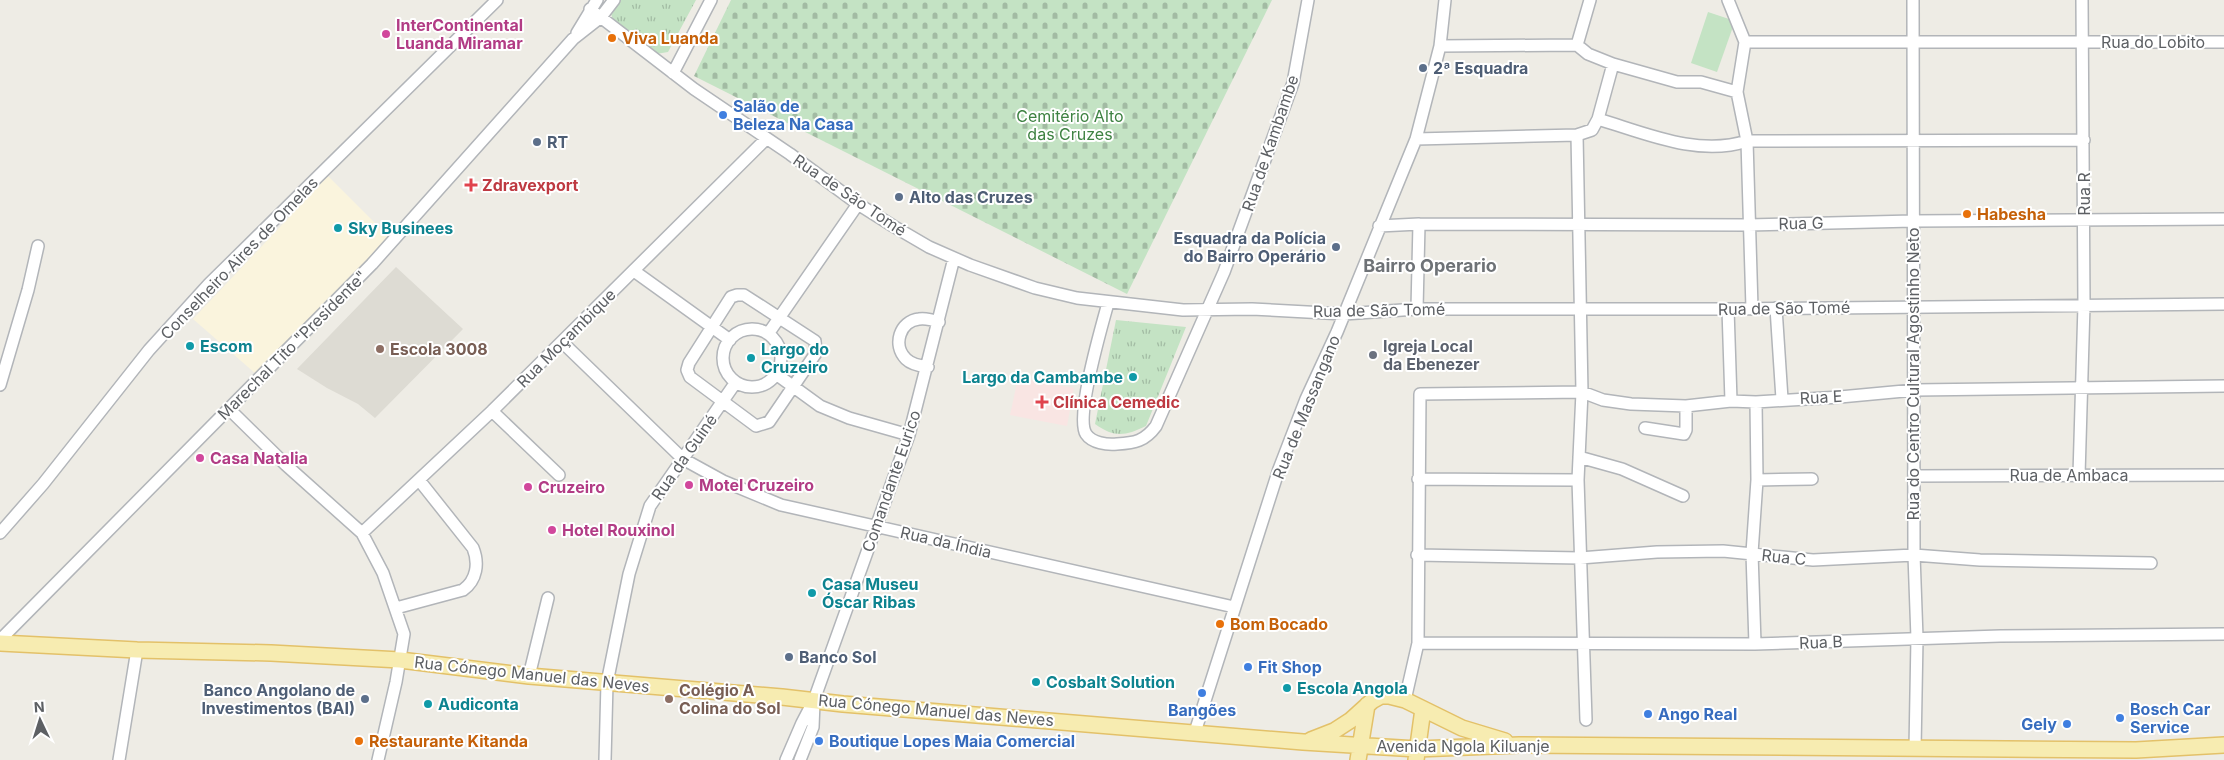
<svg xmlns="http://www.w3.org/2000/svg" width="2224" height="760" viewBox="0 0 2224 760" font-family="Inter,sans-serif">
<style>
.commercial{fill:#faf4dd}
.education{fill:#dddbd3}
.medical{fill:#f9e5e3}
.grass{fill:url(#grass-tufts)}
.cemetery{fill:url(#cemetery-stones)}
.garden{fill:#c4e3c4}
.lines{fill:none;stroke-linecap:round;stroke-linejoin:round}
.minor-casing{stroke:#b2b5b9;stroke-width:14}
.major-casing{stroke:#e3c169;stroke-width:18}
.minor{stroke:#fff;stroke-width:11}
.major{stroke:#f7ecb1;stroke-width:15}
.hotel-dot{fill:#d1479c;stroke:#fff;stroke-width:2}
.food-dot{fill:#e8710a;stroke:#fff;stroke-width:2}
.service-dot{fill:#5c6f8a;stroke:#fff;stroke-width:2}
.shop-dot{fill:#3f7fe0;stroke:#fff;stroke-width:2}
.health-dot{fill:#e0444e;stroke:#fff;stroke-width:2}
.culture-dot{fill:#0f9aa8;stroke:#fff;stroke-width:2}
.education-dot{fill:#8d6e63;stroke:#fff;stroke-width:2}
.worship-dot{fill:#6b7280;stroke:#fff;stroke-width:2}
.labels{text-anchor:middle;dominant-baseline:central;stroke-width:4;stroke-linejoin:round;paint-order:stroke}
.hotel-label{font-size:16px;font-weight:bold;fill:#b23c85;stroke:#fff;text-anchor:start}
.food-label{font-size:16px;font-weight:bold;fill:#c56008;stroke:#fff;text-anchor:start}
.street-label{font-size:16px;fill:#5d6064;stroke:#fff}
.service-label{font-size:16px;font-weight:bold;fill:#4e5e75;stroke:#fff;text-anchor:start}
.shop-label{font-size:16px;font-weight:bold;fill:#366cbe;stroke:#fff;text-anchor:start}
.park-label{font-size:16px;fill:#3e8242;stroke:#fff}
.health-label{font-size:16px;font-weight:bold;fill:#be3a42;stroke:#fff;text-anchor:start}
.culture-label{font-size:16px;font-weight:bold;fill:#0d838f;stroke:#fff;text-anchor:start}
.worship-label{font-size:16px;font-weight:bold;fill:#5b616d;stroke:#fff;text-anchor:start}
.education-label{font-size:16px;font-weight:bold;fill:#785e54;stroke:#fff;text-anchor:start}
.neighbourhood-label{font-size:18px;font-weight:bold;fill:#6e7276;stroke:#fff}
</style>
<defs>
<pattern id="grass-tufts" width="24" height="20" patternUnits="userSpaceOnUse" patternTransform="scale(1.25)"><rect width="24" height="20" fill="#c4e3c4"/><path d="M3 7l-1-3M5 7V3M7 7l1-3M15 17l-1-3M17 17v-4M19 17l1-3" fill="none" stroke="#a2bba3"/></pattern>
<pattern id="cemetery-stones" width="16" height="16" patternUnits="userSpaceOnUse" patternTransform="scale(1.25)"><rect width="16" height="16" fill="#c4e3c4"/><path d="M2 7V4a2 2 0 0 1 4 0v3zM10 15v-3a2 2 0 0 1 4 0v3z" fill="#a2bba3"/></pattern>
</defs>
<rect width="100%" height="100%" fill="#eeece5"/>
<path class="commercial" d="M328,176L389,237L256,374L193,319Z"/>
<path class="education" d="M396,267L463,329L375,418L358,404L327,388L297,369Z"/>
<path class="medical" d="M1018,378L1074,388L1067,426L1010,415Z"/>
<path class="grass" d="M618,0H696L668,52L656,54L613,20L610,10Z
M1116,320L1186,327L1146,426C1125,436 1115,438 1095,424Z"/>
<path class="cemetery" d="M731,0H1272L1127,294L694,76Z"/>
<path class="garden" d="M1708,12L1735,21L1717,72L1691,63Z"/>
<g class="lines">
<defs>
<path id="minor" d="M1728,0L1745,42L1737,92L1747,141L1752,308
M1913,0L1914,555L1917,638L1915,749
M590,9L694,89L790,154L858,204L893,226L929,247L970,265L1035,288L1077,298L1183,310L1252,309L1344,314L1417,309H1724L2224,304
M577,33L597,0
M1745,42H2224
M1440,46L1577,45
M1613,64L1677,82H1701L1737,92
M673,73L711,0
M1598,119C1645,133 1698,157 1747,141L2084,140
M1416,139L1577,135
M1379,226L1419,224L1748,225L1913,221L2224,219
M634,271L730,340
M737,295H744L815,341L816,353L769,422L756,426L690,377L687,370L689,363L731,297Z
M1108,303C1102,325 1075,417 1086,434C1092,443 1107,445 1117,444C1135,443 1145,441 1156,426L1224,272L1293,83L1308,0
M1776,308L1782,399
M1417,309L1419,224
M1728,309L1731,401
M723 358a29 29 0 1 1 58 0a29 29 0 1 1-58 0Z
M768,334L858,204
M562,342L683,459L723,481L781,505L1234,607
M928,367C920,366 911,364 906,359C892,345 900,321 919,319C926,318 933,320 939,322
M776,374L820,406L849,418L909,435
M0,385L28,290L38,246
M229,409L286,465L362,533L383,573L404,634L396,682L378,760
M492,411L559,475
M1645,428L1684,434L1686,430V406
M1579,457L1622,469L1683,496
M2079,475L2084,305L2082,0
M1914,476L2224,475
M1418,479L1578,480
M1757,480L1812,479
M0,533L43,484L149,350L209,284L497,0
M362,533L492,411L766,139
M1417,555L1580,558L1657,552L1723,551L1813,560L1914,555L1980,560L2151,563
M396,608L463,590C477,580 479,563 473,548L419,480
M0,640L372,264L573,39L601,17L614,0
M1418,643L1755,644L2000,636L2224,634
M1755,644L1752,553L1757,480L1756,402
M529,676L548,598
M1405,700L1418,643L1420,394L1582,392L1603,400L1631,404L1686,406L1731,401L1756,402L1840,397L1915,390L2224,386
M1586,720L1578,480L1582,392L1577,135L1592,130L1598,119L1613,64L1588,54L1577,45L1590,0
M1195,732L1279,469L1306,399L1337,332L1416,139L1440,46L1445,0
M119,760L137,650
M605,760L607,683L629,574L650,506L736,382
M786,760L802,723L814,700L909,435L954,258
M800,760L813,727L814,702"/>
<path id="major" d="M0,643L137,650L271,653L400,660L529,676L782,697L843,704L1303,742L1417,749L1519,745L2136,750L2224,745
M1311,740L1334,731L1351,720L1372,701L1381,696H1389L1405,700L1462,728L1505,741
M1358,760L1367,705
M1416,760L1423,709"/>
</defs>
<use href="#minor" class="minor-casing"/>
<use href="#major" class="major-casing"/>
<use href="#minor" class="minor"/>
<use href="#major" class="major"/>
</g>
<g class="hotel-dot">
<circle cx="386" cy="34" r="5"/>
<circle cx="200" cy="458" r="5"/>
<circle cx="689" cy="485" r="5"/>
<circle cx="528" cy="487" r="5"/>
<circle cx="552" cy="530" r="5"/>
</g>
<g class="food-dot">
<circle cx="612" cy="38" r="5"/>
<circle cx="1967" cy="214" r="5"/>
<circle cx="1220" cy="624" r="5"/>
<circle cx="359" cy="741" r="5"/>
</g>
<g class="service-dot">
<circle cx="1423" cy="68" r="5"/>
<circle cx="537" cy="142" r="5"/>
<circle cx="899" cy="197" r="5"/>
<circle cx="1336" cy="247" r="5"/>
<circle cx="789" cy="657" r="5"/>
<circle cx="365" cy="699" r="5"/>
</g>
<g class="shop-dot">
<circle cx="723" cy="115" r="5"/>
<circle cx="1248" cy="667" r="5"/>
<circle cx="1202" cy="693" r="5"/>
<circle cx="1648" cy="714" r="5"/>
<circle cx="2120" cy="718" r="5"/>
<circle cx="2067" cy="724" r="5"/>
<circle cx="819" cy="741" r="5"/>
</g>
<g class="health-dot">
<path d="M468.5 177.5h5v5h5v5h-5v5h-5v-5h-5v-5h5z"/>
<path d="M1039.5 394.5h5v5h5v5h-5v5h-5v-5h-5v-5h5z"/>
</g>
<g class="culture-dot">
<circle cx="338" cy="228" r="5"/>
<circle cx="190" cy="346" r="5"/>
<circle cx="751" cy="358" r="5"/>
<circle cx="1133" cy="377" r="5"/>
<circle cx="812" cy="593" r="5"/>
<circle cx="1036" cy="682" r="5"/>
<circle cx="1287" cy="688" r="5"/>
<circle cx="428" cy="704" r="5"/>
</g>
<g class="education-dot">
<circle cx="380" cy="349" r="5"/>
<circle cx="669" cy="699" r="5"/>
</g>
<circle class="worship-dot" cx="1373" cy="355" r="5"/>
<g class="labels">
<g class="hotel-label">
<text x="396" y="25">InterContinental<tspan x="396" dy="18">Luanda Miramar</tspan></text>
<text x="210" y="458">Casa Natalia</text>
<text x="699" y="485">Motel Cruzeiro</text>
<text x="538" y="487">Cruzeiro</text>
<text x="562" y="530">Hotel Rouxinol</text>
</g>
<g class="food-label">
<text x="622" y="38">Viva Luanda</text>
<text x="1977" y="214">Habesha</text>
<text x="1230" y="624">Bom Bocado</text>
<text x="369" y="741">Restaurante Kitanda</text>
</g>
<g class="street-label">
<text x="2153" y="42">Rua do Lobito</text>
<text transform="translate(1270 143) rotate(-71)">Rua de Kambambe</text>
<text transform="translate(2084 194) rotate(-90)">Rua R</text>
<text transform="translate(850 195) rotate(34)">Rua de São Tomé</text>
<text transform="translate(1801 223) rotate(-1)">Rua G</text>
<text transform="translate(239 258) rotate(-46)">Conselheiro Aires de Omelas</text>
<text transform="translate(1784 308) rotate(-1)">Rua de São Tomé</text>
<text transform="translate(1379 310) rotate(-1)">Rua de São Tomé</text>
<text transform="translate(566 338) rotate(-45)">Rua Moçambique</text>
<text transform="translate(292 345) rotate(-45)">Marechal Tito "Presidente"</text>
<text transform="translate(1913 374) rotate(-90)">Rua do Centro Cultural Agostinho Neto</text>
<text transform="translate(1821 397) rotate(-3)">Rua E</text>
<text transform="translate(1306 407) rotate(-68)">Rua de Massangano</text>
<text transform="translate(684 457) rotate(-55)">Rua da Guiné</text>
<text x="2069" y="475">Rua de Ambaca</text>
<text transform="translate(891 481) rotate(-71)">Comandante Eurico</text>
<text transform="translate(946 542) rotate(13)">Rua da Índia</text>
<text transform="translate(1784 557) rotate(6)">Rua C</text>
<text transform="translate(1821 642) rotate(-2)">Rua B</text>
<text transform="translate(532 674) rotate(6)">Rua Cónego Manuel das Neves</text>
<text transform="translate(936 710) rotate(5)">Rua Cónego Manuel das Neves</text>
<text x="1463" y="746">Avenida Ngola Kiluanje</text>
</g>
<g class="service-label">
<text x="1433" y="68">2ª Esquadra</text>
<text x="547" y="142">RT</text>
<text x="909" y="197">Alto das Cruzes</text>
<text x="1326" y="238" text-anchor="end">Esquadra da Polícia<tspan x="1326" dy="18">do Bairro Operário</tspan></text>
<text x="799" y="657">Banco Sol</text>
<text x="355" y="690" text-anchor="end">Banco Angolano de<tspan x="355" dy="18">Investimentos (BAI)</tspan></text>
</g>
<g class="shop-label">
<text x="733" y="106">Salão de<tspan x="733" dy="18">Beleza Na Casa</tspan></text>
<text x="1258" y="667">Fit Shop</text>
<text x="2130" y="709">Bosch Car<tspan x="2130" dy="18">Service</tspan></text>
<text x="1202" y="710" text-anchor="middle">Bangões</text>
<text x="1658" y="714">Ango Real</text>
<text x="2057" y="724" text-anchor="end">Gely</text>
<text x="829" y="741">Boutique Lopes Maia Comercial</text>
</g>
<g class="park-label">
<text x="1070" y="116">Cemitério Alto<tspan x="1070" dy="18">das Cruzes</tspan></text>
</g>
<g class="health-label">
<text x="482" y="185">Zdravexport</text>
<text x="1053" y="402">Clínica Cemedic</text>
</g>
<g class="culture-label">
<text x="348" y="228">Sky Businees</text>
<text x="200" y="346">Escom</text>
<text x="761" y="349">Largo do<tspan x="761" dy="18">Cruzeiro</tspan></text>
<text x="1123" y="377" text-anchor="end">Largo da Cambambe</text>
<text x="822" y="584">Casa Museu<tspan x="822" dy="18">Óscar Ribas</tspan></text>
<text x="1046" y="682">Cosbalt Solution</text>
<text x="1297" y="688">Escola Angola</text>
<text x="438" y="704">Audiconta</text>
</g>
<g class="worship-label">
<text x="1383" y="346">Igreja Local<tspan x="1383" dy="18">da Ebenezer</tspan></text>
</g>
<g class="education-label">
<text x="390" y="349">Escola 3008</text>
<text x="679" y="690">Colégio A<tspan x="679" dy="18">Colina do Sol</tspan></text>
</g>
<g class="neighbourhood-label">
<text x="1430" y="265">Bairro Operario</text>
</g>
</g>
<g transform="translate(40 720) rotate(356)" stroke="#ffffff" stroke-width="4" paint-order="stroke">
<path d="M0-4L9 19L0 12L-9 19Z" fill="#5d6064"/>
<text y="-8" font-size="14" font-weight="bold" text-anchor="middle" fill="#5d6064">N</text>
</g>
</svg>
